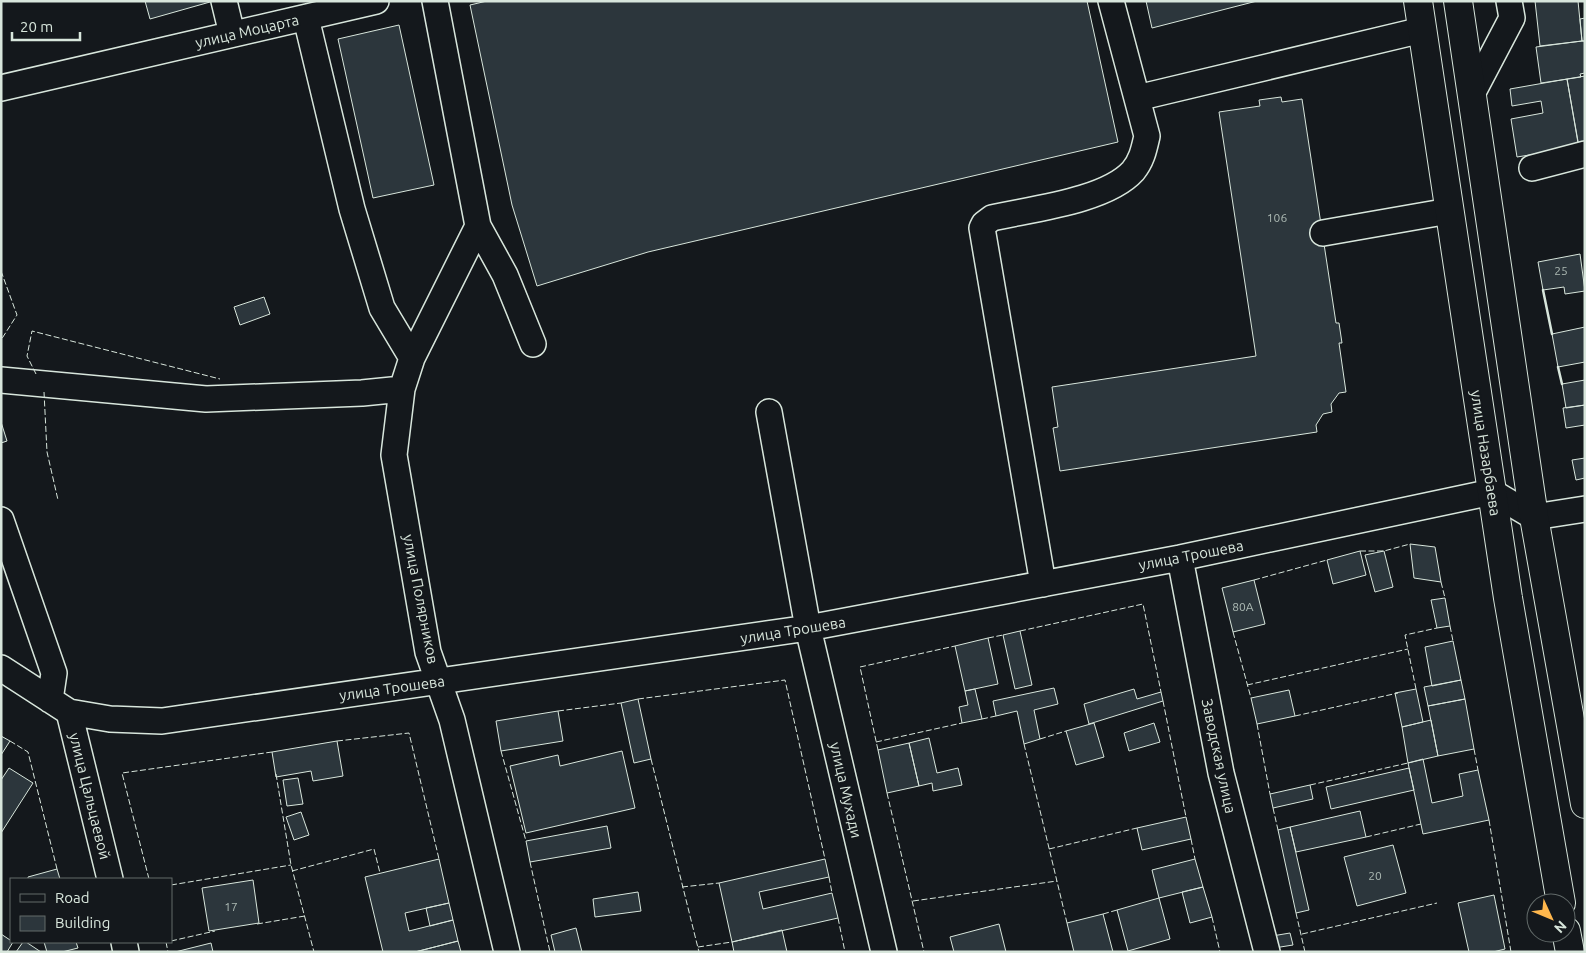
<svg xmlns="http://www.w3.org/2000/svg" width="1586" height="953" viewBox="0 0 1586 953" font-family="Ubuntu,sans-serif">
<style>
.building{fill:#2c363c;stroke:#d8e6dc}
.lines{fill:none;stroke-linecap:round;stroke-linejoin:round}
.minor-casing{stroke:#d8e6dc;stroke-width:28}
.major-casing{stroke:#d8e6dc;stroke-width:30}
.minor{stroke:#14181c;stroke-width:25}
.major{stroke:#14181c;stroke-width:28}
.fence{stroke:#d8e6dc;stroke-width:1;stroke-dasharray:6 2.5;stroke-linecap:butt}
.wall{stroke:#d8e6dc;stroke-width:2.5}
.labels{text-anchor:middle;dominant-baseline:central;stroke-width:4;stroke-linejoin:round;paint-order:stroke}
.number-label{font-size:12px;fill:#adbab4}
.street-label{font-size:15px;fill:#d8e6dc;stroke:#14181c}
</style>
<rect width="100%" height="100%" fill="#14181c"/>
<path class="building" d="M145,1H210V2L150,19Z
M487,1H1087L1118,142L648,252L537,286L512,205L470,5Z
M1146,1H1257L1152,28Z
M1535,1H1578L1582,41L1540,46Z
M1585,18V41H1582L1580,19Z
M399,25L434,185L373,198L338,39Z
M1582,41H1585V73L1580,74L1581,77L1541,83L1536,47Z
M1585,76V142L1578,143L1567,79Z
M1567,79L1579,147L1517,157L1511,119L1543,113L1541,101L1512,106L1510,89Z
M1281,97L1282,102L1302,99L1336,323H1339L1342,343H1339L1346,392L1339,393L1331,404L1332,412L1323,414L1316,425L1317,432L1060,471L1053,428L1058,427L1052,387L1256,356L1219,112L1260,106L1259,100Z
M1580,254L1585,291L1565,294L1564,287L1543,290L1538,262Z
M264,297L270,314L240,325L234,307Z
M1585,327V362L1558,367L1552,334Z
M1585,380V405L1566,408L1562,384Z
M1585,405V425L1566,428L1563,408Z
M1,422L7,441L1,443Z
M1585,458V478L1576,480L1572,460Z
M1410,544L1435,547L1441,582L1414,578Z
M1360,551L1366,575L1333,584L1327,560Z
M1384,551L1393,587L1375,592L1365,555Z
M1254,580L1265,624L1233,632L1222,588Z
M1445,598L1450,626L1437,628L1431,600Z
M1020,631L1032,685L1015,689L1003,635Z
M988,638L998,684L965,691L955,646Z
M1453,641L1461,680L1432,686L1425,647Z
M1461,680L1465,699L1428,706L1424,687Z
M1054,688L1058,704L1034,710L1040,739L1024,744L1017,711L996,716L993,701Z
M975,689L982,719L962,723L959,707L968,705L965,691Z
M1134,689L1137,699L1161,692L1163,701L1089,724L1084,704Z
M1416,689L1423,722L1402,727L1395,693Z
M1289,690L1295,716L1257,724L1251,698Z
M638,699L651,759L634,763L621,703Z
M1465,699L1474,749L1438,756L1428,706Z
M558,711L563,741L501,751L496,721Z
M1431,720L1438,756L1408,763L1402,727Z
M1094,723L1104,757L1076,765L1066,731Z
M1154,723L1160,742L1129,751L1124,733Z
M1,736L10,741L1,755Z
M929,738L937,773L958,768L962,785L933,791L932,783L919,786L909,743Z
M337,741L343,776L313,781L311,771L276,777L272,752Z
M909,743L919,786L887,793L878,750Z
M622,751L635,808L526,833L510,766L558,755L560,766Z
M1423,759L1432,803L1463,796L1459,774L1478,770L1489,820L1423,834L1408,763Z
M9,768L33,783L1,833V780Z
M1409,768L1414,790L1331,809L1326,787Z
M298,778L303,804L287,806L283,780Z
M1310,785L1313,799L1273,808L1270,794Z
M1360,811L1366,837L1296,852L1290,827Z
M301,812L309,835L294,840L286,817Z
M1186,817L1191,839L1142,850L1137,828Z
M607,826L611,848L530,862L526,841Z
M1290,827L1309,910L1296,913L1278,830Z
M1393,845L1406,893L1357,906L1344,857Z
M439,859L449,903L405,913L409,931L453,920L458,941L415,952H383L365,877Z
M825,859L829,877L759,892L763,909L832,893L838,918L732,942L719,883Z
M1195,859L1203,887L1159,898L1152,870Z
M57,869L60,879H28V877Z
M253,880L259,923L209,931L202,888Z
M1203,887L1212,917L1190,923L1182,892Z
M638,892L641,911L595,917L593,899Z
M1494,895L1505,949L1493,952H1469L1458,903Z
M1159,898L1170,939L1128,951L1117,910Z
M449,903L453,920L430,926L426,908Z
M1103,914L1113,952H1074L1067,923Z
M999,924L1006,952H954L950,937Z
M576,928L582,952H555L551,935Z
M782,930L787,952H734L732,942Z
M1290,933L1293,945L1274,948L1272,936Z
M1,934L13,942L7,952H1Z
M458,941L461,952H415Z
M23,942H26L41,952H16Z
M44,942H76L78,948L62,952H47Z
M211,943L213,952H175Z"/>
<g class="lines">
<defs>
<path id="minor" d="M224,1L232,34
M435,1L478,226L412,358L402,389L394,455L428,652L452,720L507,952
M306,18L352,209L382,308L412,358
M1,88L376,1
M1472,94L1512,18L1509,1
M1137,98L1422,30
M1532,168L1585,154
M478,226L505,275L533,344
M1323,233L1449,211
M1,380L206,399L362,393L402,389
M769,412L808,628L884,952
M1,520L54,673L50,700
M1180,558L1221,773L1267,952
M1043,584L982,228L984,224L992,218C1031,209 1106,201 1133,171C1142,160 1144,149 1147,136L1111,1
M1,668L69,712L110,719L162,721L808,628L1180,558L1492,492L1534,517L1585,509
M69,712L110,879
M124,942L126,952"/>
<path id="major" d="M1418,1L1508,598L1561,903
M1458,1L1534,517L1585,804
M1566,931L1570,952"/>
</defs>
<use href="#minor" class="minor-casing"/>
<use href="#major" class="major-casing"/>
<use href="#minor" class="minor"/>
<use href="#major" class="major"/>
<path class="fence" d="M1,271L17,315L1,340
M36,374L27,356L32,331L220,379
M44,392L47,452L58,500
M1360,551H1384L1410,544
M1254,580L1327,560
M1441,582L1445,598
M1450,626L1453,641
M1020,631L1143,604L1161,692
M1233,632L1251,698
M988,638L1003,635
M1247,685L1408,649
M1416,689L1405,635L1437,628
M638,699L785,680L825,859
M1163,701L1186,817
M558,711L621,703
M1295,716L1398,693
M982,719L996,716
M1257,724L1270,794
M1040,739L1066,731
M10,741L28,752L57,869
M337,741L409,733L439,859
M876,742L962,723
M1024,744L1067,923
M1474,749L1478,770
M878,750L860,667L955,646
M501,751L526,841
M651,759L699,952
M276,774L291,865L314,952
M1310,785L1408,763
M887,793L924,952
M1273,808L1278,830
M1489,820L1511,952
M1366,837L1421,824
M1191,839L1195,859
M1049,849L1137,828
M530,862L550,952
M292,871L374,849L380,873
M829,877L832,893
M149,879L122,773L272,752L273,754
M171,885L291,865
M682,887L719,883
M913,901L1057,881
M1296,913L1305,952
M1103,914L1117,910
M1212,917L1220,952
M838,918L845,952
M257,924L305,916
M1302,934L1437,903
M171,941L215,931
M166,942L168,952
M698,947L732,942"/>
<path class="wall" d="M1543,290L1552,334
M1558,367L1562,384"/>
</g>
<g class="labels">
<g class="number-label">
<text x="1277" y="217">106</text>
<text x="1561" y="270">25</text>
<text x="1243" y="606">80А</text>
<text x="1375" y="875">20</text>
<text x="231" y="906">17</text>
</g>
<g class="street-label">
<text transform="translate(247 31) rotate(-13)">улица Моцарта</text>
<text transform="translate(1486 453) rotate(81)">улица Назарбаева</text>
<text transform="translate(1191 555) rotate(-11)">улица Трошева</text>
<text transform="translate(421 599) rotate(79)">улица Полярников</text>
<text transform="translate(793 630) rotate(-9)">улица Трошева</text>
<text transform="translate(392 688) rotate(-8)">улица Трошева</text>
<text transform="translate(1219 756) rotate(78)">Заводская улица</text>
<text transform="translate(846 790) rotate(77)">улица Мухади</text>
<text transform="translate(90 796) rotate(76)">улица Цальцаевой</text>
</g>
</g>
<rect width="1586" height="953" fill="none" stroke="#d8e6dc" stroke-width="5"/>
<rect x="10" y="878" width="162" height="65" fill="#14181c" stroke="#626a69"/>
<rect x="20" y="894" width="25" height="8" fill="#14181c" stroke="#626a69"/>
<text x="55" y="903" font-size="15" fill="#d8e6dc">Road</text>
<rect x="20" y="916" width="25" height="15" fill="#2c363c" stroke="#626a69"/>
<text x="55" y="928" font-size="15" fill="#d8e6dc">Building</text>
<g transform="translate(1551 918) rotate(134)"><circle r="24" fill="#14181c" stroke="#626a69"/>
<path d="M0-4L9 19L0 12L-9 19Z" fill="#ffb74d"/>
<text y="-8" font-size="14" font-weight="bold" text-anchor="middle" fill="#d8e6dc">N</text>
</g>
<path d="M12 32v8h68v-8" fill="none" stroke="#d8e6dc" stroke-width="2.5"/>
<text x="20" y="32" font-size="15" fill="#d8e6dc" stroke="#14181c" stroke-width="4" paint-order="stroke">20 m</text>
</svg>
